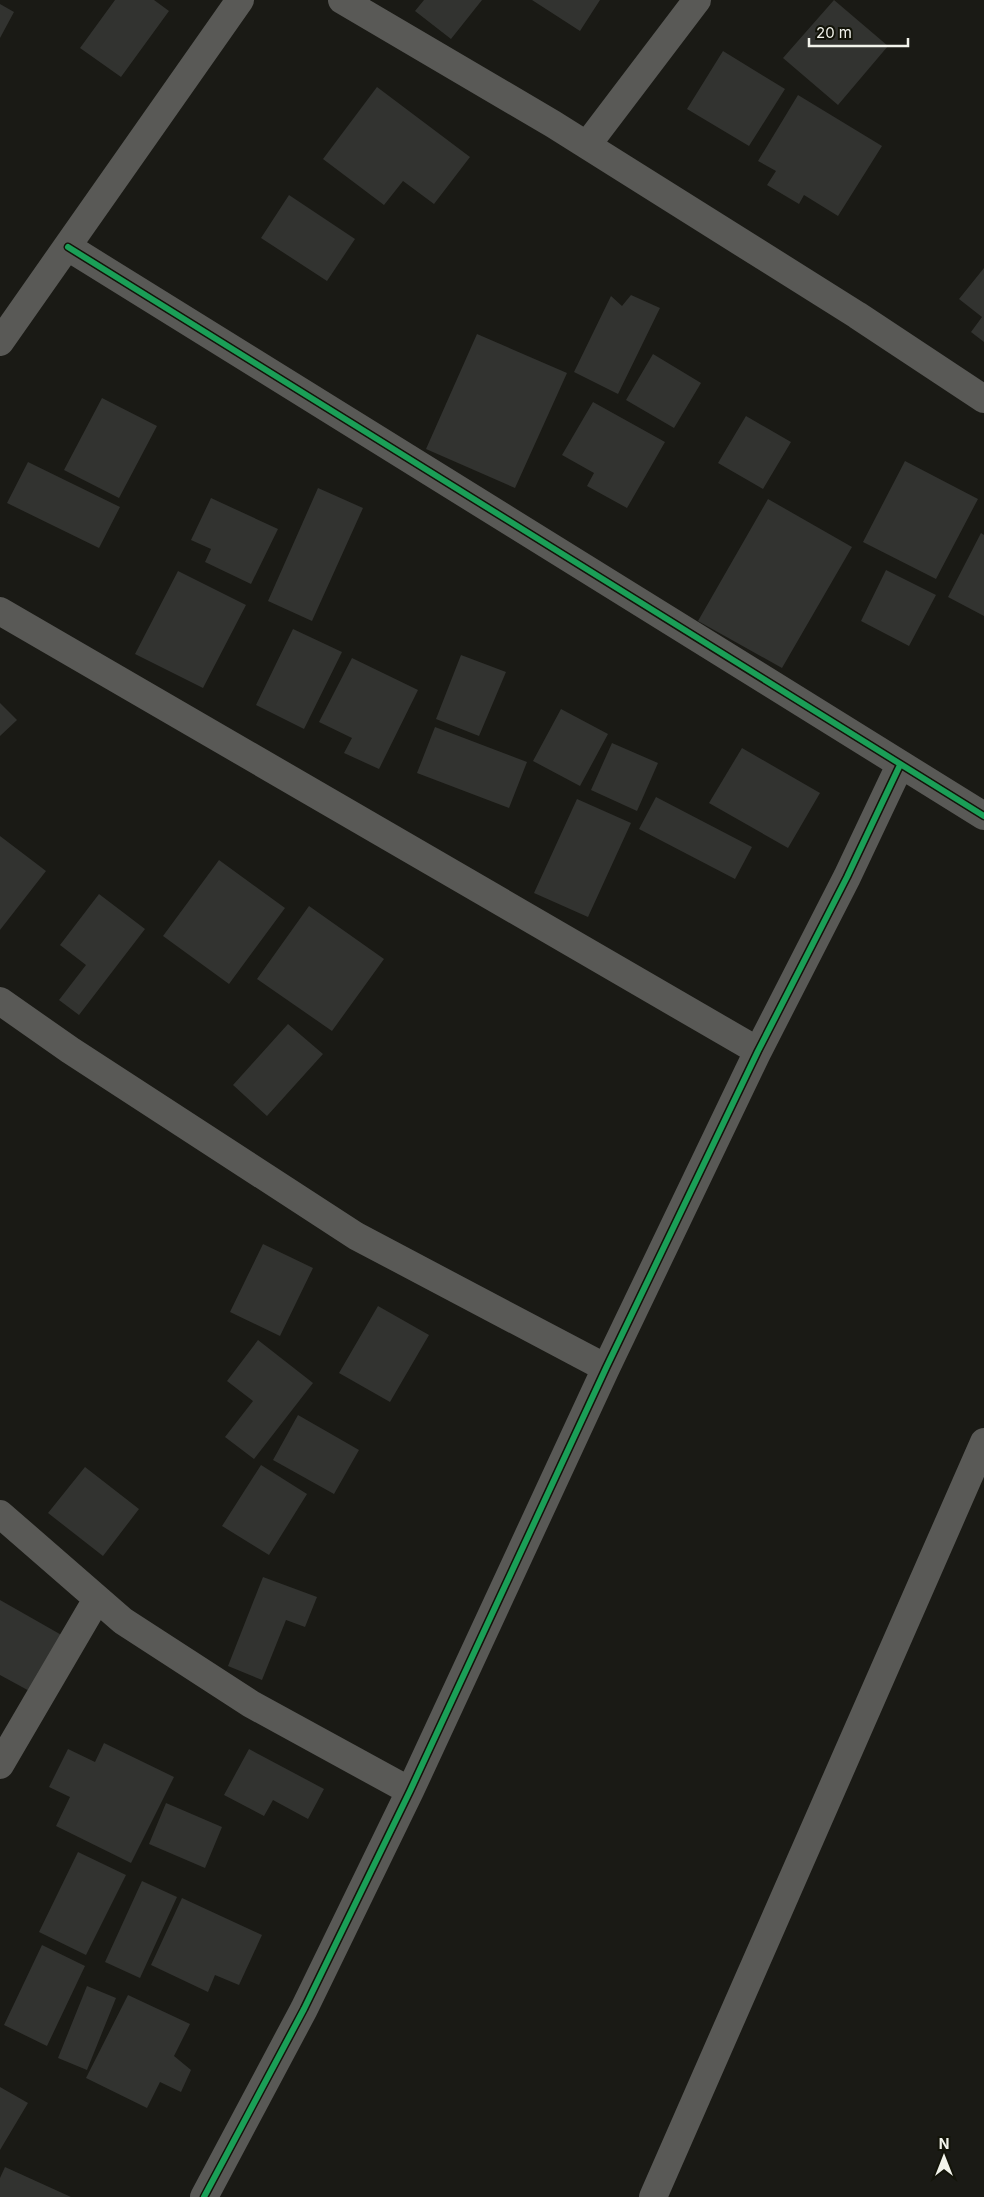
<svg xmlns="http://www.w3.org/2000/svg" width="984" height="2197" viewBox="0 0 984 2197" font-family="Inter,sans-serif">
<style>
.building{fill:#323330}
.lines{fill:none;stroke-linecap:round;stroke-linejoin:round}
.minor{stroke:#595956;stroke-width:28}
.cycleway-casing{stroke:#131409;stroke-width:9}
.cycleway{stroke:#1a9f57;stroke-width:6}
</style>
<rect width="100%" height="100%" fill="#1a1a15"/>
<path class="building" d="M115,0H154L169,11L121,77L80,48Z
M424,0H482L451,39L415,11Z
M532,0H600L580,31Z
M834,0L888,46L838,105L783,58Z
M0,4L14,12L0,38Z
M723,51L785,89L749,146L687,109Z
M377,87L470,157L434,204L403,181L384,205L323,159Z
M798,95L882,146L838,216L804,195L799,204L767,185L776,171L758,161Z
M289,195L355,239L327,281L261,238Z
M984,268V342L971,332L982,317L959,299Z
M631,295L660,308L618,394L574,372L611,296L622,306Z
M477,334L567,373L515,488L426,449Z
M653,354L701,383L674,428L626,400Z
M102,398L157,426L119,498L64,470Z
M593,402L665,442L627,508L587,486L594,473L562,455Z
M746,416L791,442L763,489L718,463Z
M905,461L978,499L936,579L863,542Z
M28,462L120,507L99,548L7,503Z
M318,488L363,508L312,621L268,601Z
M211,498L278,529L251,584L205,562L211,549L191,540Z
M768,499L852,547L782,668L698,621Z
M981,533L984,535V616L948,597Z
M886,570L936,595L909,646L861,621Z
M178,571L246,605L203,688L135,654Z
M293,629L342,652L304,729L256,705Z
M461,655L506,672L479,736L436,719Z
M352,658L418,690L379,769L344,753L352,738L319,722Z
M0,703L17,720L0,736Z
M561,709L608,734L580,786L533,761Z
M435,727L527,762L509,808L417,773Z
M612,743L658,763L637,811L591,790Z
M742,748L820,793L788,848L709,803Z
M656,797L752,847L735,879L639,829Z
M577,799L631,823L588,917L534,893Z
M0,836L46,871L0,930Z
M219,860L285,908L229,984L163,936Z
M99,894L145,929L79,1015L59,1000L86,965L60,945Z
M309,906L384,959L332,1031L257,979Z
M288,1024L323,1054L267,1116L233,1085Z
M263,1244L313,1268L280,1336L230,1312Z
M378,1306L429,1335L390,1402L339,1373Z
M258,1340L313,1383L254,1459L225,1437L253,1401L227,1381Z
M298,1415L359,1450L334,1494L273,1460Z
M261,1465L307,1494L269,1555L222,1526Z
M85,1467L139,1509L103,1556L48,1513Z
M263,1577L317,1597L305,1627L286,1620L262,1680L228,1666Z
M0,1600L65,1637L33,1693L0,1675Z
M104,1743L174,1777L131,1863L56,1826L70,1797L49,1787L68,1749L95,1762Z
M249,1749L324,1789L308,1819L273,1800L264,1816L224,1795Z
M166,1803L222,1827L205,1868L149,1844Z
M78,1852L126,1875L86,1955L39,1932Z
M142,1881L177,1897L140,1978L105,1962Z
M182,1898L262,1935L239,1985L215,1975L208,1992L151,1965Z
M42,1945L85,1966L47,2046L4,2025Z
M87,1986L116,1998L87,2070L58,2058Z
M128,1995L190,2024L174,2056L191,2070L181,2092L160,2082L147,2108L86,2078Z
M0,2087L28,2103L0,2150Z
M5,2167L71,2197H0V2178Z"/>
<g class="lines">
<path class="minor" d="M342,0L553,124L857,315L984,399
M587,145L697,0
M68,247L984,816
M0,342L240,0
M0,611L758,1051
M0,1001L70,1050L356,1236L606,1368
M0,1514L123,1621L251,1704L410,1791
M0,1765L97,1599
M204,2197L304,2009L410,1791L606,1368L758,1051L847,877L900,765
M653,2197L984,1442"/>
<defs>
<path id="cycleway" d="M68,247L984,816
M204,2197L304,2009L410,1791L606,1368L758,1051L847,877L900,765"/>
</defs>
<use href="#cycleway" class="cycleway-casing"/>
<use href="#cycleway" class="cycleway"/>
</g>
<g transform="translate(944 2157)" stroke="#131409" stroke-width="4" paint-order="stroke">
<path d="M0-4L9 19L0 12L-9 19Z" fill="#f2f3eb"/>
<text y="-8" font-size="14" font-weight="bold" text-anchor="middle" fill="#f2f3eb">N</text>
</g>
<path d="M809 38v8h99v-8" fill="none" stroke="#f2f3eb" stroke-width="2.5"/>
<text x="816" y="38" font-size="15" fill="#f2f3eb" stroke="#131409" stroke-width="4" paint-order="stroke">20 m</text>
</svg>
